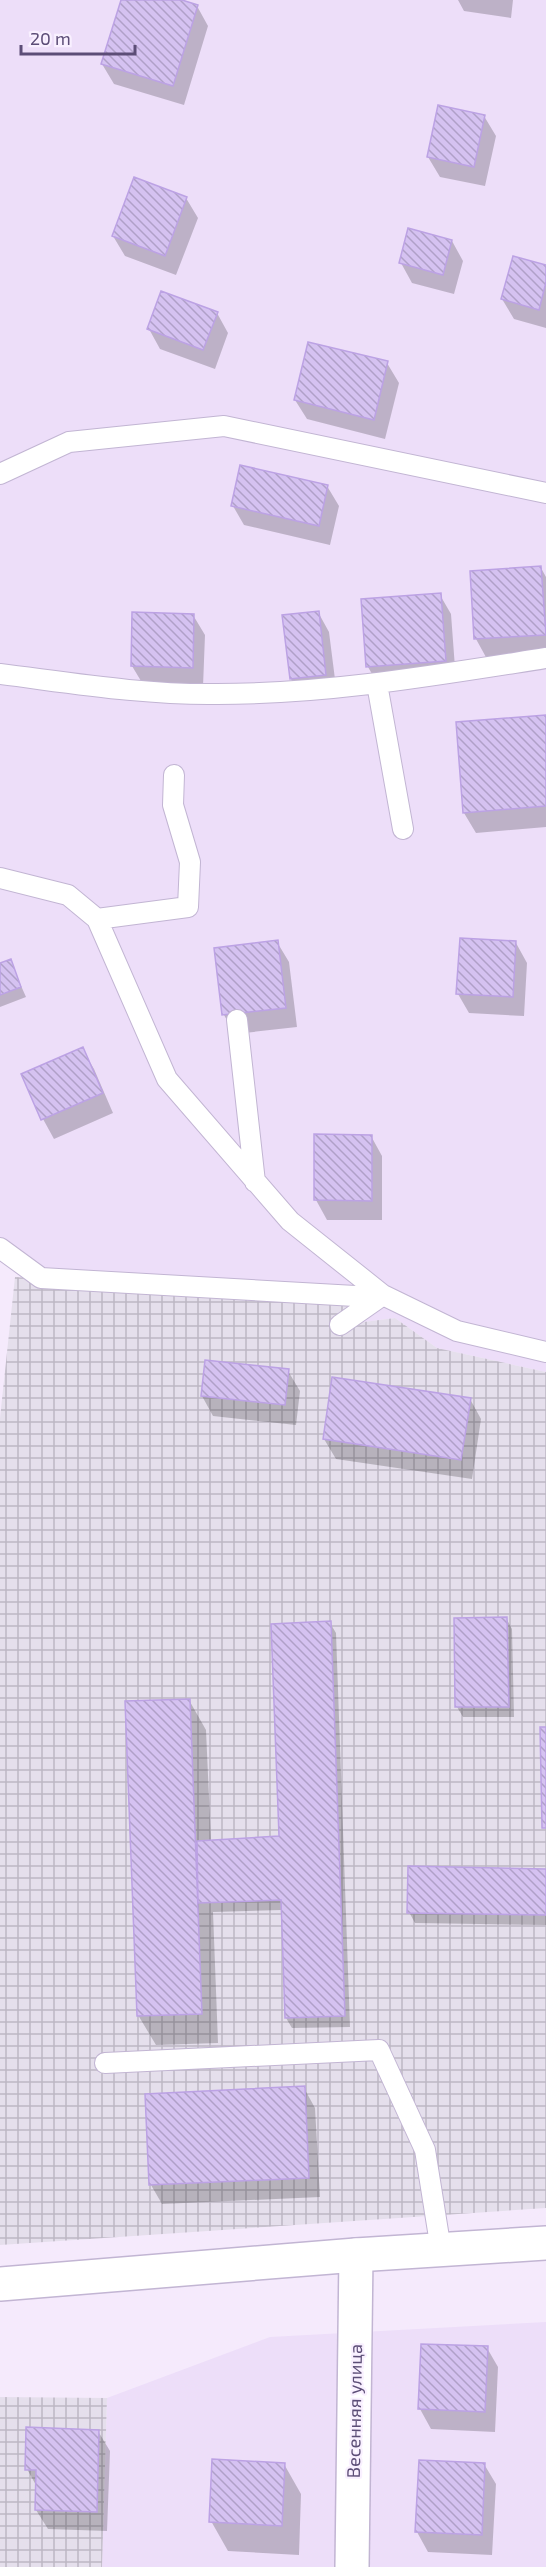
<svg xmlns="http://www.w3.org/2000/svg" width="546" height="2567" viewBox="0 0 546 2567" font-family="'Exo 2',sans-serif">
<style>
.residential{fill:#eddef9}
.industrial{fill:url(#industrial-grid)}
.shadow{fill:#0003}
.building{fill:url(#building-back-hatch);stroke:#bca2e4;stroke-width:1.5}
.lines{fill:none;stroke-linecap:round;stroke-linejoin:round}
.service-casing{stroke:#c2b5d3;stroke-width:22}
.minor-casing{stroke:#c2b5d3;stroke-width:36}
.tertiary-casing{stroke:#c2b5d3;stroke-width:36}
.service{stroke:#fff;stroke-width:20}
.minor{stroke:#fff;stroke-width:33}
.tertiary{stroke:#fff;stroke-width:33}
.labels{text-anchor:middle;dominant-baseline:central;stroke-width:4.5;stroke-linejoin:round;paint-order:stroke}
.street-label{font-size:18px;fill:#5c4d77;stroke:#f9f0ff}
</style>
<defs>
<pattern id="industrial-grid" width="8" height="8" patternUnits="userSpaceOnUse" patternTransform="scale(1.5)"><rect width="8" height="8" fill="#e5dfec"/><path d="M0 4h8M4 0v8" fill="none" stroke="#bdb7c4"/></pattern>
<pattern id="building-back-hatch" width="6" height="6" patternUnits="userSpaceOnUse" patternTransform="scale(1.5)"><rect width="6" height="6" fill="#d5c2f1"/><path d="M-1 5l2 2M0 0l6 6M5-1l2 2" fill="none" stroke="#b0a0c8"/></pattern>
</defs>
<rect width="100%" height="100%" fill="#f5eafc"/>
<path class="residential" d="M0,0H546V1372L437,1348L395,1318L340,1325L354,1297L41,1278L0,1248Z
M546,2322V2567H102L107,2398L270,2337Z"/>
<path class="industrial" d="M15,1277L355,1296L340,1325L395,1318L437,1348L546,1372V2208L0,2245V1418Z
M0,2397L107,2398L102,2567H0Z"/>
<path class="shadow" d="M122,0H177L197,6L208,26L184,105L114,84L102,64Z
M458,0H513L511,18L464,11Z
M484,116L496,136L485,186L440,177L428,157Z
M186,198L198,218L176,275L125,256L113,236Z
M452,241L463,261L454,294L412,283L401,263Z
M546,267V328L514,319L502,299Z
M217,313L228,333L215,369L160,349L149,329Z
M387,363L399,383L385,439L307,419L295,400Z
M327,486L339,506L330,545L244,525L233,506Z
M541,568L546,577V655L487,659L476,639L472,573Z
M440,595L451,614L456,681L379,686L368,667Z
M318,612L329,632L337,695L302,699L291,679L284,616Z
M193,615L205,635L203,687L144,686L132,666Z
M546,718V827L476,833L464,813Z
M277,942L289,962L297,1027L235,1034L224,1015Z
M516,943L527,963L524,1016L469,1013L458,994Z
M10,961L26,997L0,1007V965Z
M82,1049L94,1069L113,1113L54,1139L43,1119Z
M316,1136H371L382,1156V1220H327L316,1200Z
M288,1371L300,1391L296,1425L213,1416L202,1396Z
M470,1399L481,1419L472,1479L336,1459L324,1439Z
M506,1618L512,1629L514,1717H463L457,1707Z
M330,1623L336,1633L350,2027L292,2028L286,2018L282,1910L213,1912L218,2043L156,2045L138,2015L189,1700L206,1730L211,1842L280,1837Z
M546,1870V1925L415,1923L409,1912Z
M304,2088L315,2108L320,2197L162,2204L151,2185Z
M487,2348L498,2367L495,2432L431,2429L420,2409Z
M98,2431L110,2451L107,2531L48,2529L36,2510L37,2487L27,2469Z
M284,2464L301,2494L299,2555L228,2551L211,2521Z
M484,2464L496,2484L492,2555L428,2552L417,2532Z"/>
<path class="building" d="M121,0H182L198,5L173,86L101,64Z
M438,105L485,115L474,167L427,157Z
M134,177L187,197L165,256L112,236Z
M408,228L452,240L443,275L399,263Z
M513,256L546,265V282L539,310L501,299Z
M161,291L218,312L203,350L147,329Z
M308,342L388,361L374,420L294,400Z
M240,465L328,485L319,526L231,506Z
M541,566L546,635L474,639L470,571Z
M441,593L446,661L366,667L361,599Z
M319,611L326,675L290,679L282,615Z
M132,612L194,614L193,668L131,666Z
M546,715V806L463,813L456,722Z
M460,938L516,941L513,997L456,994Z
M278,940L286,1008L222,1015L214,948Z
M11,959L21,987L0,995V963Z
M83,1047L103,1093L41,1120L21,1074Z
M314,1134L372,1135V1201L314,1200Z
M205,1360L289,1369L285,1405L201,1396Z
M332,1377L471,1398L461,1460L323,1439Z
M507,1617L509,1707H455L454,1618Z
M331,1621L345,2016L285,2018L281,1900L198,1903L197,1841L279,1836L271,1624Z
M190,1699L202,2014L137,2016L125,1701Z
M540,1727H546V1828H542Z
M408,1866L546,1869V1915L407,1913Z
M305,2086L309,2178L149,2185L145,2094Z
M421,2344L488,2346L485,2412L418,2409Z
M26,2427L99,2430L97,2512L35,2510L36,2470H25Z
M212,2459L285,2463L282,2526L209,2522Z
M419,2460L485,2463L482,2535L415,2532Z"/>
<g class="lines">
<defs>
<path id="service" d="M0,474L69,442L224,426L546,493
M0,674C72,683 144,695 217,694C328,694 437,675 546,658
M377,684L403,829
M0,878L68,895L97,919L167,1079L290,1221L383,1295L457,1331L546,1352
M97,919L188,907L190,862L173,805L174,775
M237,1020L255,1182
M0,1248L41,1278L355,1296L383,1295
M340,1325L383,1295
M105,2063L379,2050L425,2150L441,2250"/>
<path id="minor" d="M352,2567L356,2255"/>
<path id="tertiary" d="M0,2284L356,2255L546,2243"/>
</defs>
<use href="#service" class="service-casing"/>
<use href="#minor" class="minor-casing"/>
<use href="#tertiary" class="tertiary-casing"/>
<use href="#service" class="service"/>
<use href="#minor" class="minor"/>
<use href="#tertiary" class="tertiary"/>
</g>
<g class="labels">
<g class="street-label">
<text transform="translate(354 2411) rotate(-89)">Весенняя улица</text>
</g>
</g>
<path d="M21 45v9h114v-9" fill="none" stroke="#5c4d77" stroke-width="3"/>
<text x="30" y="45" font-size="18" fill="#5c4d77" stroke="#f9f0ff" stroke-width="4.5" paint-order="stroke">20 m</text>
</svg>
